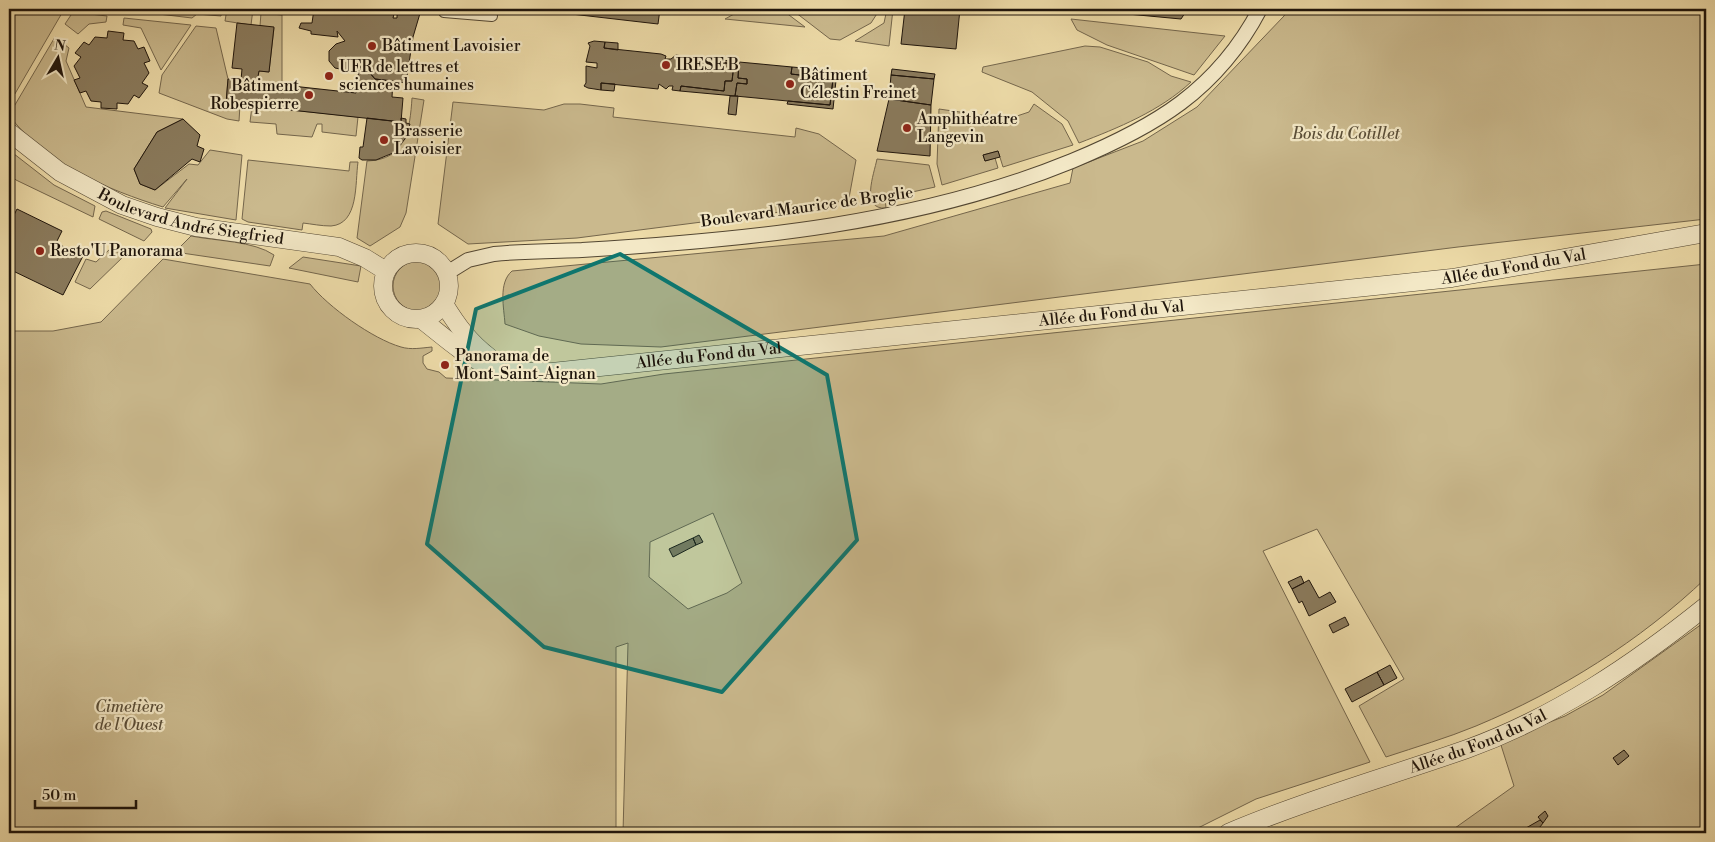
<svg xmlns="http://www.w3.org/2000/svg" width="1715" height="842" viewBox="0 0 1715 842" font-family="'Libre Bodoni',serif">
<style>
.green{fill:#cab98d;stroke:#74664c;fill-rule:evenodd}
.building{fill:#8a7b5d;stroke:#1e140b}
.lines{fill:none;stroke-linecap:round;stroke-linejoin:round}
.pedestrian-casing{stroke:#524632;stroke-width:12}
.minor-casing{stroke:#524632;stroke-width:16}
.tertiary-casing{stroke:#524632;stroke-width:19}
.pedestrian{stroke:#f3e8c6;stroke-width:10}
.minor{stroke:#f3e8c6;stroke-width:14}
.tertiary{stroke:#f3e8c6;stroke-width:18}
.marked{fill:#0f766e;fill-opacity:0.2;stroke:#0f766e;stroke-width:4;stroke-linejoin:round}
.poi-dot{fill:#8f2418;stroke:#f3e8c6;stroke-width:2}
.labels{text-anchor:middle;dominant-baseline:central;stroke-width:4.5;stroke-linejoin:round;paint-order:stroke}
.poi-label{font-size:16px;fill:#1e140b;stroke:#f3e8c6;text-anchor:start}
.park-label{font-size:16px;font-style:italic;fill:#5a4e38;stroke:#f3e8c6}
.street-label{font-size:16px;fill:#1e140b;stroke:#f3e8c6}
</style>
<rect width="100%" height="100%" fill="#eddba8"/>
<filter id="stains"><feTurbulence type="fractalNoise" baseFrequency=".004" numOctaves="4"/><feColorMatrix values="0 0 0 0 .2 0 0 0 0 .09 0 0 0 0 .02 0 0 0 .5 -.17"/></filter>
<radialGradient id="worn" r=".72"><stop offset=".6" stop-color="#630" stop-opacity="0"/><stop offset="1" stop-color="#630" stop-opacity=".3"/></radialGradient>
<path class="green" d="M9,9H64L57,13H62L9,104Z
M222,9L221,16L197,14L192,18L125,10Z
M227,9H253L251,25L225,21Z
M743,9H781L805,27L725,19Z
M791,9H880L871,23L840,40L830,39Z
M887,9H893L889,46L855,41L884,23Z
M1288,9H1706V219L1458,247L661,347L581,344L539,336L505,324C504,308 498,283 512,271L884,236L1070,183L1073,168L1143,141L1197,107L1284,16Z
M73,12L107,16L106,22L89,24L78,34L65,24Z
M261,13L282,15V85L257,82L259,71L269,72L274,28L260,26Z
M124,18L191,25L161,70L141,28L123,25Z
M1071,19L1225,36L1194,75L1107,45L1077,30Z
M196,26L216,28L228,79L226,103L240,105L239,121L227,119L159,93L162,75Z
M55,37L69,48L66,61L86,107L183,119L157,132L134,169L140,184L155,190L189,164L198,165L210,150L242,155L236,220L165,208L187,179L163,207C108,190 44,163 9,115Z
M1085,46L1100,47L1148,62L1171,76L1191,82C1160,111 1118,128 1079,143L1068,121L1032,92L982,72L983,67Z
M412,98L424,100L406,213L400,227L370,246L357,238L367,161C406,160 410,129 412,98Z
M453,102L544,110L564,104H580L614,108L613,117L795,137L796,128L819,134L856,160L849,198L827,206L577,238L468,244L438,224Z
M1034,104L1062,124L1073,145L1003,167L998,151L983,155L985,161L995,158L998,168L942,185L937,164L939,109L1008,119L1029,112Z
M252,106L358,117L356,136L322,132V124H317L312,137L277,134L276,124L250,122Z
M9,150L54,185L95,206L93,217L16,180L9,173Z
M877,159L929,165L935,187L885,198L886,208C860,210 874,174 877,159Z
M248,160L349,171L350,162H358C355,183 359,224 331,226C321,226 312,224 303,223L302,230L248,222L242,219Z
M106,211L151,229L152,232L144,241L99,219L102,212Z
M191,236C216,241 254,241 274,255L270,266L175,252Z
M110,249L125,255L90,289L75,282L86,259L96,262Z
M303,257L361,266L358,282L289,268Z
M163,259L310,284C328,307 373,339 401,347C411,350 421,348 432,347V351L423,356V363L427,369L439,372L446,378L601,384L664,374L1706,264V578C1640,641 1560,691 1476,726C1447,738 1416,747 1386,757L1359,706L1404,679L1317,529L1263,551L1370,762L1256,799L1188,833H623L628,643L616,647V833H9V331H53L101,322ZM713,513L742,583L727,593L688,609L649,577L650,542Z
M393 286a25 25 0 1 1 50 0a25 25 0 1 1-50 0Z
M1706,621V833H1448L1514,786L1500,742L1565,716L1603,695Z"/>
<path class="building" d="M314,9L383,11V13L394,14L393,18H397V15L414,9L421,10L413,37L406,83L375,79L364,66L345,70L335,68L329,61V51L336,44L345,41L337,31L338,37L311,34V31L299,28L301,23H312Z
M528,9H660L658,24Z
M905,9H960L956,49L901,44Z
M1113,9H1183L1185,13L1181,19L1117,13Z
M237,23L274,27L269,72L259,71L257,82L241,80L242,69L232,68Z
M108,31L124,33L123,40L134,41L138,49L144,47L150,61L144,63L149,73L142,83L148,86L139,98L134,95L128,104L117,103V109L101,108V102L91,101L86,91L80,93L74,80L80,78L74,66L81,57L75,53L84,42L89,45L95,37L107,38Z
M594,41L605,42L604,48L661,54L666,56L665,59H671L676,55L734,64L732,81H725L724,91L681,86L680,91L672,90L673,86H669L666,89L659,84L658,89L601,83V90L588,88L584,86L586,83V66L597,68V63L586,62L590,46L588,43Z
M605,42L618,43V50L604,48Z
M712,59L739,62L738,78L747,79V84L737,83L735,96L680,91L681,86L724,91L725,81H732L734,64L712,62Z
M739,62L792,67L791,74L833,79L830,105L735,96L737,83L747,84V79L738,78Z
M364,66L375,79L393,81L392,97L403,98L401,122L226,103L228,79L356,93L359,68Z
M792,67L837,71L833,109L787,104L788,101L830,105L833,79L791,74Z
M892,69L935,74L934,79L891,75Z
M891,75L934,79L931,105L889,99Z
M601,83L615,84L614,91L601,90Z
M730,96H738L736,115L728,114Z
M889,99L931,105L930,156L877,151Z
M367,118L401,122V118L406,119V123L410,124L405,139L393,153L376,160H362L359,158L360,147H363Z
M183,119L200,135L197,146L204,149L200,162L192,159L155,190L140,184L134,169L157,132Z
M998,151L1000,157L985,161L983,155Z
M17,209L62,231L56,243L83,256L63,295L9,269V220L11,221Z
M699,535L703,542L696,545L693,538Z
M693,538L696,545L673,557L669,549Z
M1301,576L1304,583L1292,589L1288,582Z
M1309,580L1319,598L1330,592L1336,602L1309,616L1302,601L1299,603L1292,589Z
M1345,617L1349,625L1333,633L1329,625Z
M1390,665L1397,678L1384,685L1377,672Z
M1377,672L1384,685L1352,702L1345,689Z
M1624,750L1629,756L1618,765L1613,758Z
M1545,811L1548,816L1543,823L1538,817Z
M1540,820L1543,823L1540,827L1530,833L1526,828Z"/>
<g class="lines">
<defs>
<path id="pedestrian" d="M444,12L492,16"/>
<path id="minor" d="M447,273L468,260L494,254C523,251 553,251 582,250C747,240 918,224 1072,161C1154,127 1217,91 1260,9"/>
<g id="tertiary">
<path id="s1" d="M9,132L60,172L122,205L157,217L196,227L339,247L365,258L386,271"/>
<circle cx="416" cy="286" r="33"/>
<path d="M444,304C457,325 469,342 489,357"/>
<path id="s2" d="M421,319C442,335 463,355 487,365C507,373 531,372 552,372L1452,278L1706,233"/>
<path id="s3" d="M1228,833C1306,800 1387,777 1467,749C1555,717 1634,664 1706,606"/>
</g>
</defs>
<use href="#pedestrian" class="pedestrian-casing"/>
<use href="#minor" class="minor-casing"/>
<use href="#tertiary" class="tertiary-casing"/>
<use href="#pedestrian" class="pedestrian"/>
<use href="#minor" class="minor"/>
<use href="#tertiary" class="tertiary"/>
</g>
<path class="marked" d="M620,254L827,375L857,540L722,692L544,647L427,544L476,309Z"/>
<g class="poi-dot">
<circle cx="372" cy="46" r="5"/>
<circle cx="666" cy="65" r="5"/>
<circle cx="329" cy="76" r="5"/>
<circle cx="790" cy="84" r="5"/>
<circle cx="309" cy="95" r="5"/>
<circle cx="907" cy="128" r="5"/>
<circle cx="384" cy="140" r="5"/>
<circle cx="40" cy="251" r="5"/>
<circle cx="445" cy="365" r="5"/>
</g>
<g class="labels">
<g class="poi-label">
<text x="382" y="46">Bâtiment Lavoisier</text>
<text x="676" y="65">IRESE B</text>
<text x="339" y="67">UFR de lettres et<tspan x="339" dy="18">sciences humaines</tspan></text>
<text x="800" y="75">Bâtiment<tspan x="800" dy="18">Célestin Freinet</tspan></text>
<text x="299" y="86" text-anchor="end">Bâtiment<tspan x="299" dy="18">Robespierre</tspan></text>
<text x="917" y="119">Amphithéatre<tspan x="917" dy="18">Langevin</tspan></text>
<text x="394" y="131">Brasserie<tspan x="394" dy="18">Lavoisier</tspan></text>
<text x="50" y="251">Resto'U Panorama</text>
<text x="455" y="356">Panorama de<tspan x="455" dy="18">Mont-Saint-Aignan</tspan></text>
</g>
<g class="park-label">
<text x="1346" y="134">Bois du Cotillet</text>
<text x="129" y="707">Cimetière<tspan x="129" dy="18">de l'Ouest</tspan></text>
</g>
<g class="street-label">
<text transform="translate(807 207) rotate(-8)">Boulevard Maurice de Broglie</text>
<text stroke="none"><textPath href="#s1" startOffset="205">Boulevard André Siegfried</textPath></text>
<text stroke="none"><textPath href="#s2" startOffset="1114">Allée du Fond du Val</textPath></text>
<text stroke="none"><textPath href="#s2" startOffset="709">Allée du Fond du Val</textPath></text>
<text stroke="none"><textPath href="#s2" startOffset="304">Allée du Fond du Val</textPath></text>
<text stroke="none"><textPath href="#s3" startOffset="266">Allée du Fond du Val</textPath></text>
</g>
</g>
<rect width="1715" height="842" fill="none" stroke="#eddba8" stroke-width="30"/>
<rect x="10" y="10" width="1695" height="822" fill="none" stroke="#1e140b" stroke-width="2.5"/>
<rect x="15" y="15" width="1685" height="812" fill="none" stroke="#1e140b"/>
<g transform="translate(58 58) rotate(9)" stroke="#f3e8c6" stroke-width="4" paint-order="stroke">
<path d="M0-4L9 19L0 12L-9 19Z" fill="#1e140b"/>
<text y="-8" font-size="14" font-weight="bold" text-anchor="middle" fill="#1e140b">N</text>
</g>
<path d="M35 800v8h101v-8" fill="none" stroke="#1e140b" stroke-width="2.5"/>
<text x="42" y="800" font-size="15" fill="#1e140b" stroke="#f3e8c6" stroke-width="4" paint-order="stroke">50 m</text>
<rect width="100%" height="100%" filter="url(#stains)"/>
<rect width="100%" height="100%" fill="url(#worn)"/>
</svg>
